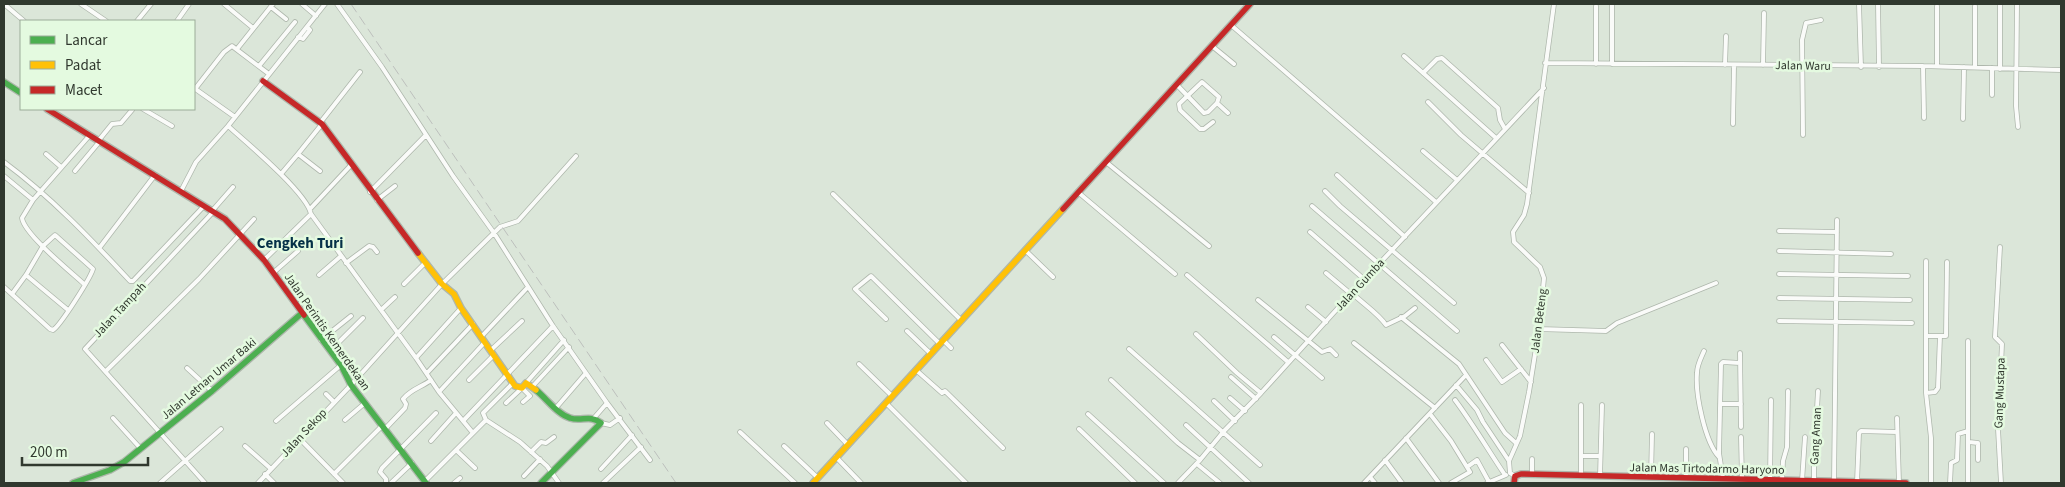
<svg xmlns="http://www.w3.org/2000/svg" width="2065" height="487" viewBox="0 0 2065 487" font-family="'Source Sans 3',sans-serif">
<style>
.lines{fill:none;stroke-linecap:round;stroke-linejoin:round}
.street-casing{stroke:#aeb7ac;stroke-width:5.5}
.fast-casing{stroke:#aeb7ac;stroke-width:8}
.slow-casing{stroke:#aeb7ac;stroke-width:8}
.jam-casing{stroke:#aeb7ac;stroke-width:8}
.street{stroke:#fafbf9;stroke-width:4}
.fast{stroke:#4caf50;stroke-width:5.5}
.slow{stroke:#ffc107;stroke-width:5.5}
.jam{stroke:#c62828;stroke-width:5.5}
.rail{stroke:#bdc0bd;stroke-width:1;stroke-dasharray:10 5;stroke-linecap:butt}
.labels{text-anchor:middle;dominant-baseline:central;stroke-width:5;stroke-linejoin:round;paint-order:stroke}
.street-label{font-size:12px;fill:#30382e;stroke:#e4fae0}
.quarter-label{font-size:15px;font-weight:bold;fill:#053147;stroke:#e4fae0}
</style>
<rect width="100%" height="100%" fill="#dbe6d9"/>
<g class="lines">
<defs>
<path id="street" d="M4,4L24,21
M81,4L106,21
M224,4L253,28
M302,4L316,16
M337,4L382,67L453,176L494,233L553,326L607,403L650,460
M1859,4L1861,67
M1878,4L1879,67
M2017,4L2016,106L2018,127
M1596,6V64
M1937,6V66
M1975,6V67
M271,7L286,19
M137,21L151,4
M177,21L189,4
M1231,25L1436,202
M298,37L303,39L310,30L307,27
M1212,46L1234,64
M237,49L273,4
M1404,56L1496,138
M1545,63L1923,66L2061,70
M1612,64V4
M1725,65L1726,36
M1763,65L1764,13
M259,66L295,22
M1923,66L1924,118
M2000,69V4
M1423,73L1437,59L1442,58L1498,108L1500,120L1505,129
M1177,85L1204,113L1208,112L1217,103L1228,113
M194,88L235,117
M195,89L224,52L232,46L269,74
M1992,95V68
M1428,102L1461,135L1529,193
M143,109L172,126
M1963,119L1964,67
M1213,122L1204,129H1200L1180,110L1179,104L1202,82L1219,97L1217,103
M320,123L360,72
M1733,124L1734,65
M228,126C246,142 307,193 311,214L416,358L439,392L473,433
M1803,135L1802,40L1806,23L1821,20
M99,140L112,124L121,123L132,110
M1423,151L1457,180
M46,154L61,167
M298,154L322,124
M4,162C50,196 90,238 130,281H133L204,206
M1106,162L1209,246
M75,171L100,141
M281,174L298,154L320,171
M1337,175L1405,237
M4,176L33,200
M181,191L196,162L228,126L325,4
M1325,191L1340,206L1454,303
M370,192L426,135
M1079,193L1175,274
M833,194L961,320
M377,200L395,186
M1312,206L1457,331
M310,209L352,164
M212,211L233,187
M1779,231L1837,232
M1310,232L1365,280
M100,247L155,175
M2000,247L1995,337L2002,344L1998,429L2001,483
M1026,251L1053,277
M1779,251L1891,254
M264,260L311,214
M1926,261V336
M346,263L369,246L373,247L377,252
M273,273L298,251
M1326,273L1351,294
M1779,274L1908,276
M26,275L68,310
M319,275L341,256
M1187,275L1288,362
M84,284C71,272 24,234 22,218L33,200L90,135
M404,284L425,263
M4,287L50,329L53,330C60,326 90,279 93,269L55,235L43,246L26,275L12,294
M1352,293C1363,304 1378,313 1386,325L1405,316L1415,308
M1779,298L1910,300
M1258,300L1322,352L1330,349L1336,355
M1308,307L1326,322
M381,310L395,297
M1401,317L1459,364L1505,433L1516,443
M886,319L855,289L871,276L940,344
M1779,321L1912,323
M1539,329L1606,331L1617,323L1716,283
M907,331L931,354
M1196,334L1237,373L1261,393
M482,336L528,287
M1940,336H1946L1947,262
M1274,337L1322,378
M321,340L351,316
M944,341L951,348
M1354,343L1435,408
M1502,345L1531,382
M1129,349L1260,465
M491,350L522,321
M330,351L363,318
M1704,351C1701,358 1697,365 1697,373C1695,394 1705,442 1719,457
M1740,353L1741,427
M416,358L461,308
M1486,360L1502,382L1521,369
M859,364L892,396
M187,368L212,391
M916,370L942,393L945,391L1003,448
M106,371L199,279L254,219
M427,373L473,324
M1231,377L1256,399
M469,380L494,355
M1111,380L1178,443L1200,460
M526,383L564,340
M1456,385L1477,410L1483,422L1509,461
M532,387L569,347
M439,392L485,342
M1926,393V336H1940L1938,388L1935,392L1926,393L1931,438V483
M326,394L334,402
M1230,398L1245,411
M1455,400C1473,424 1488,450 1505,475
M1214,401L1235,421
M506,403L522,388L530,396L523,402
M886,403L966,483
M1720,404H1741
M555,409L586,373
M1088,414L1164,483
M1430,414L1451,441L1470,472L1451,483
M113,418L141,449
M594,418L607,403
M1897,418L1899,483
M345,420L365,403
M486,420L520,442L547,466L559,483
M486,420L483,413L513,383
M276,421L341,365
M463,421L553,326
M601,423L610,425L620,418
M827,423L848,445
M1186,425L1249,483
M385,429L405,408L406,404L403,399C411,389 422,387 431,380
M1079,429L1135,483
M740,432L795,483
M1741,437L1742,479
M1406,438L1439,483
M300,439L343,483
M431,441L456,413
M1969,442L1978,443V460
M245,446L270,468
M784,446L818,478
M456,450L475,468
M531,452L541,442L546,443L554,437
M1581,456H1600
M836,457L861,483
M1532,459V474
M1385,460L1402,483
M1197,464L1220,483
M1467,467L1477,460L1489,482
M601,469L632,435
M265,474L274,483
M334,474L382,426
M524,476L540,459
M1515,476L1510,473L1509,461L1520,436L1529,392L1539,329L1544,278L1540,267L1514,242L1513,232L1524,215L1527,204L1554,4
M1581,476V405
M1600,476L1602,405
M1370,477L1375,483
M1651,477L1652,434
M1686,478V449
M1723,479L1719,453L1721,364L1723,362L1740,363
M1770,480L1771,400
M1782,480L1783,461L1787,447L1788,391
M1802,481L1805,437
M1814,481V462L1818,391
M424,482L486,420
M1834,482L1837,220
M1857,482L1859,433L1861,431L1897,432
M160,483L221,429
M205,483L85,349L213,212
M258,483L351,385L442,284L500,227L518,221L576,156
M386,483V479L380,472L382,468L436,413
M391,483L412,463
M454,483L460,478
M603,483L641,447
M1178,483L1200,460L1224,431L1261,393L1348,297L1544,88
M1364,483L1466,375
M1487,483L1506,475
M1950,483L1951,463L1957,460L1958,434L1968,431
M1968,483V341"/>
<path id="fast" d="M4,82L21,93
M304,315L341,365L351,385L426,483
M536,390C547,399 557,414 570,418C582,422 589,414 601,423L541,483
M73,483L110,470L124,462L212,391L302,313"/>
<path id="slow" d="M418,253L442,284L454,294L461,308L515,386L522,388L526,383L536,390
M813,483L1063,209"/>
<path id="jam" d="M263,81L322,124L418,253
M47,109L225,219L264,260L304,315
M1063,209L1250,4
M1514,483L1515,476L1521,474L1906,483"/>
</defs>
<use href="#street" class="street-casing"/>
<use href="#fast" class="fast-casing"/>
<use href="#slow" class="slow-casing"/>
<use href="#jam" class="jam-casing"/>
<use href="#street" class="street"/>
<use href="#fast" class="fast"/>
<use href="#slow" class="slow"/>
<use href="#jam" class="jam"/>
<path class="rail" d="M351,4L676,483"/>
</g>
<g class="labels">
<g class="street-label">
<text transform="translate(1803 66) rotate(1)">Jalan Waru</text>
<text transform="translate(1360 285) rotate(-47)">Jalan Gumba</text>
<text transform="translate(120 310) rotate(-47)">Jalan Tampah</text>
<text transform="translate(1539 321) rotate(-83)">Jalan Beteng</text>
<text transform="translate(327 332) rotate(55)">Jalan Perintis Kemerdekaan</text>
<text transform="translate(209 379) rotate(-40)">Jalan Letnan Umar Baki</text>
<text transform="translate(2000 393) rotate(-88)">Gang Mustapa</text>
<text transform="translate(304 433) rotate(-47)">Jalan Sekop</text>
<text transform="translate(1816 436) rotate(-87)">Gang Aman</text>
<text transform="translate(1707 469) rotate(1)">Jalan Mas Tirtodarmo Haryono</text>
</g>
<g class="quarter-label">
<text x="300" y="243">Cengkeh Turi</text>
</g>
</g>
<rect width="2065" height="487" fill="none" stroke="#30382e" stroke-width="10"/>
<rect x="20" y="20" width="175" height="90" fill="#e4fae0" stroke="#9cac99"/>
<rect x="30" y="36" width="25" height="8" fill="#4caf50" stroke="#9cac99"/>
<text x="65" y="45" font-size="15" fill="#30382e">Lancar</text>
<rect x="30" y="61" width="25" height="8" fill="#ffc107" stroke="#9cac99"/>
<text x="65" y="70" font-size="15" fill="#30382e">Padat</text>
<rect x="30" y="86" width="25" height="8" fill="#c62828" stroke="#9cac99"/>
<text x="65" y="95" font-size="15" fill="#30382e">Macet</text>
<path d="M22 457v8h126v-8" fill="none" stroke="#30382e" stroke-width="2.5"/>
<text x="30" y="457" font-size="15" fill="#30382e" stroke="#e4fae0" stroke-width="4" paint-order="stroke">200 m</text>
</svg>
